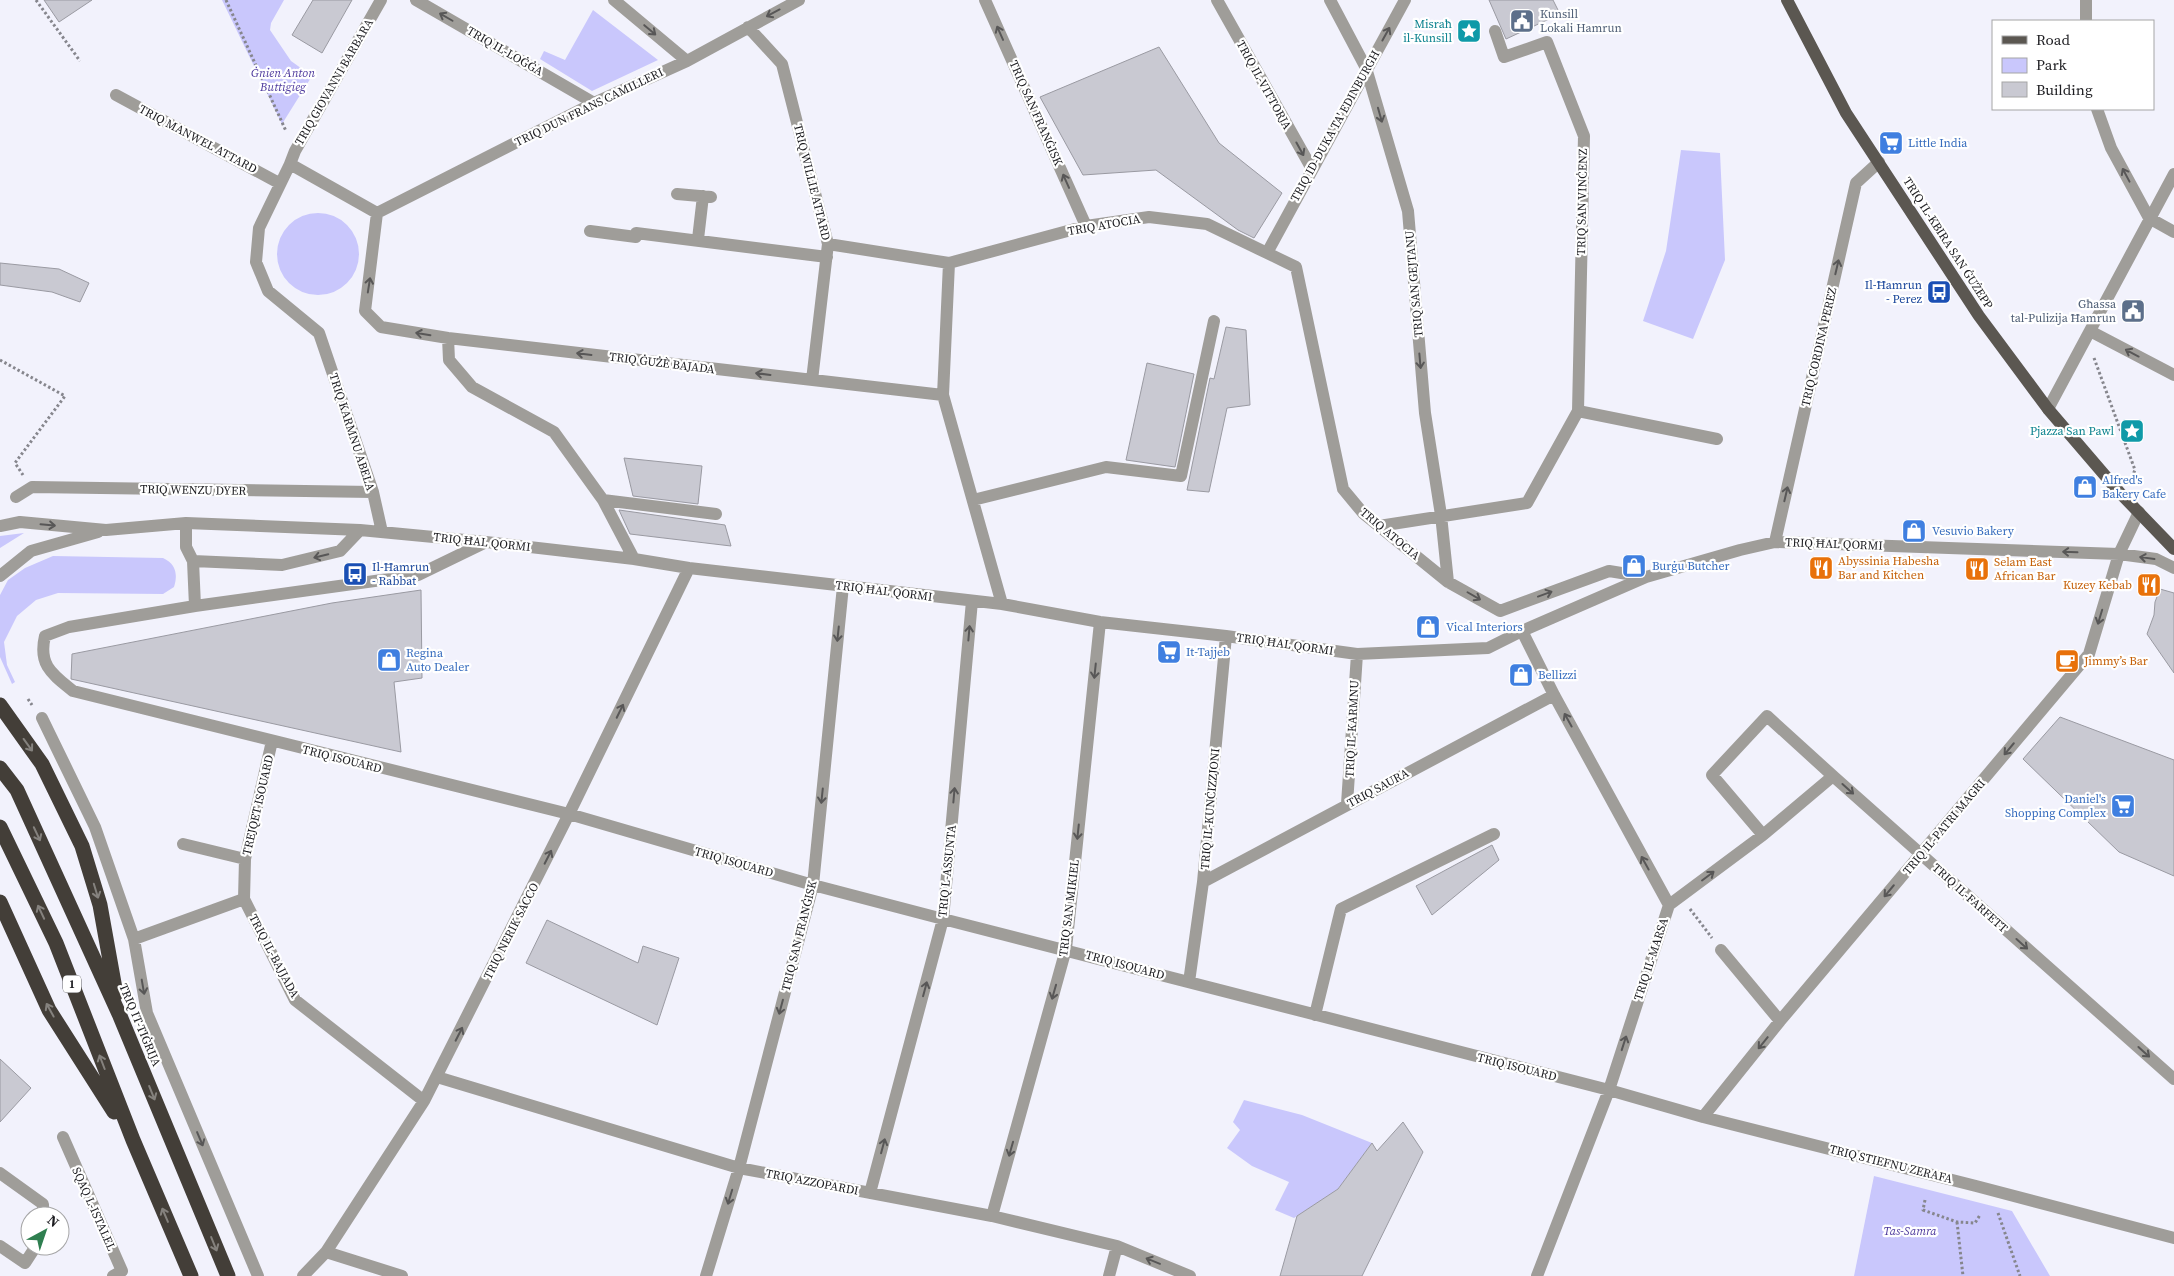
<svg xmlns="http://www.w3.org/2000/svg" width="2174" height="1276" viewBox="0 0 2174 1276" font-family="'Source Serif 4',serif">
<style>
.green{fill:#c9c7fc}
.building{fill:#c9c9d2;stroke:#9a9aa2}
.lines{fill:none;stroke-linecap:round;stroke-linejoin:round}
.path{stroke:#86868d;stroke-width:3;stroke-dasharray:2.5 2.5;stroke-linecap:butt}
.minor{stroke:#9f9d99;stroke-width:12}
.major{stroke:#5b5751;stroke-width:12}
.highway{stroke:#433e38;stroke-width:15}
.oneway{stroke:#585757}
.oneway2{stroke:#85827e}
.labels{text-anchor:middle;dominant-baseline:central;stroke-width:4.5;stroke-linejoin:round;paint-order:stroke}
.shield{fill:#fff;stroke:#616164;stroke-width:1}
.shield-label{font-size:11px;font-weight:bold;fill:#1d1d21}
.service-label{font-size:12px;fill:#4e5e75;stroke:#fff;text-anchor:start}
.culture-label{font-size:12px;fill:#0d838f;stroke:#fff;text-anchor:end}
.street-label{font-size:12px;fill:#1d1d21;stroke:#fff}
.park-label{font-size:12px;font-style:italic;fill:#4c389c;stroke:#fff}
.shop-label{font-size:12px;fill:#366cbe;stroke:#fff;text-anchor:start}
.transit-label{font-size:12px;fill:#164399;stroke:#fff;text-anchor:end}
.food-label{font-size:12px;fill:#c56008;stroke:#fff;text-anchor:start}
</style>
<rect width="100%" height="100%" fill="#f2f2fc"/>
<path class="green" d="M222,0H284L271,23L270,30L291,61L312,76L282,124Z
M593,10L658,60L592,91L540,59L544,51L565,60Z
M1681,150L1720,153L1725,260L1693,339L1643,321L1666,251Z
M277 254a41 41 0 1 1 82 0a41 41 0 1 1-82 0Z
M24,533L0,548V536Z
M53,556L163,558C176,564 178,574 174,587L163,594L58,593L36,600L17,616L4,642L7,665L15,682L12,684L0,657V595L8,580L25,568Z
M1244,1100L1302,1115L1372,1143L1338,1189L1294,1218L1275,1210L1289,1182L1252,1166L1227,1148L1240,1130L1233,1122Z
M1874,1176L2012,1211L2050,1276H1854Z"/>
<path class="building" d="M44,0H92L59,22Z
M313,0H352L322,53L292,35Z
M1489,0H1553L1560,14L1506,39Z
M1159,47L1219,143L1282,193L1254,238L1238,230L1156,170L1083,175L1040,97Z
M0,263L59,269L89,283L80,302L52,292L0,285Z
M1226,327L1246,330L1250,405L1227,408L1209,492L1187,490L1210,378L1214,379Z
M1147,363L1194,374L1175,467L1126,460Z
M624,458L702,466L698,504L633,496Z
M619,510L725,525L731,546L630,534Z
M2160,589L2174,593V673L2147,634L2154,615L2155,602Z
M421,590L422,678L394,682L401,752L71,679L72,654L332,603Z
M2060,717L2174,760V876L2119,852L2023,759Z
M1492,845L1499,860L1432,915L1416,886Z
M547,920L638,963L643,946L679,958L657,1025L526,963Z
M0,1059L31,1088L0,1122Z
M1403,1122L1423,1152L1362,1276H1280L1297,1216L1338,1189L1372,1143L1377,1151Z"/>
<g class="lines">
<path class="path" d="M36,0L80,61
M226,0L286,131
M2094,358L2135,470L2131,479
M0,360L65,396L15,463L23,475
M28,699L32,705
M1690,909L1712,938
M1925,1200L1923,1210L1957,1222L1975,1223L1980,1215
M1998,1213L2020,1276
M1957,1222L1963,1276"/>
<path class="minor" d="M416,0L594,103
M614,0L687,61
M985,0L1086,226
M1217,0L1312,169
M1330,0L1366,68L1408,211L1425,413L1441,515L1448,582
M2086,0V21
M748,27L782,64L828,244L812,380
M116,95L279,183
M2097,109L2111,148L2149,218L2174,232
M290,164L295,151L381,0
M677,194L711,197
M377,213L365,311L381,327L448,338L943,395
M377,213L290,164L259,228L256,262L268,291L319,333L373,492L382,532
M377,213L594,103L687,61L799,0
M590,231L636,237V233L827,257
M698,239L703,196
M828,244L949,263
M1267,253L1405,0
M2090,331L2174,375
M448,338L449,360L472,387L554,432L603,500L634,559
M2048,409L2174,174
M1578,411L1717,439
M16,497L32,487L373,492
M603,500L716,514
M973,500L1106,467L1181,476L1214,321
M186,523V547L193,561L195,606
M0,526L20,522L106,530L186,523L360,530L486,542L634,559L689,568L1002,604L1100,622L1226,636L1357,654L1488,648L1522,631L1646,577L1740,550L1775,542L2119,554L2156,559L2174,568
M1379,526L1527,503L1578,411L1584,136L1547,42L1504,57L1495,31
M486,542L418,575L195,606L69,627L45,636C38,665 52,674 73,691L569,814L813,885L943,919L1609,1090L1703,1117L1976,1186L2174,1238
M1775,542L1856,183L1879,162
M193,561L282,565L340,551L360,530
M0,576L31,551L98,532
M1002,604L943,395L949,263L1086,226L1149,217L1207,224L1296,267L1343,489L1363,513L1448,582L1500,611L1609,571L1646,577
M1522,631L1554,695L1669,905L1609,1090L1537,1276
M42,718L95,827L134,939L147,1013L258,1276
M1347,804L1357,654
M1763,835L1712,775L1767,716L1833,776
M183,844L245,859
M1203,882L1554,695
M244,899L245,859L272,741
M1669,905L1763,835L1833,776L2174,1079
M134,939L244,899L295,1000L424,1101
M1721,950L1780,1021
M1189,982L1203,882L1226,636
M1315,1015L1341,909L1494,834
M437,1077L739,1168L992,1216L1117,1246L1190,1276
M1703,1117L1780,1021L2089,654L2119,554L2139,512
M63,1137L122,1271L113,1276
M0,1173L43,1204V1216
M870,1193L943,919L972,601
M992,1216L1066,949L1100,622
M0,1246L25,1263L36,1246
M326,1252L402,1276
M303,1276L326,1252L424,1101L569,814L689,568
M706,1276L739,1168L813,885L843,586
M1109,1276L1117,1246"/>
<path class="major" d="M1787,0L1846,113L1979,316L2048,409L2120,493L2174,549"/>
<path class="highway" d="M0,705L42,764L82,846L100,905L116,994
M0,768L17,790L120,1016L228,1276
M0,827L56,943L133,1140L191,1276
M0,902L49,1010L114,1112"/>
</g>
<defs><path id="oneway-shaft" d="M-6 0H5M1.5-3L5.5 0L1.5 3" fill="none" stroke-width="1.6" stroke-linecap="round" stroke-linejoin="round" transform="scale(1.25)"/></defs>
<g class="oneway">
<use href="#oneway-shaft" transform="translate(773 13) rotate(152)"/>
<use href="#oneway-shaft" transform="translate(446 17) rotate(-150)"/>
<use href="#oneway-shaft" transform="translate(650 30) rotate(40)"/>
<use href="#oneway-shaft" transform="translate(1000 33) rotate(-114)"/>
<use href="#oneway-shaft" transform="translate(1386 34) rotate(-61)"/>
<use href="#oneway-shaft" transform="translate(1380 115) rotate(74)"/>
<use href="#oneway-shaft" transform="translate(1300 149) rotate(61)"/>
<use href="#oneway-shaft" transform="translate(2126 175) rotate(-118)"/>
<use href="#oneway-shaft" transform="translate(1066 181) rotate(-114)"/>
<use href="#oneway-shaft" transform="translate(1837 267) rotate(-77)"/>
<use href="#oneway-shaft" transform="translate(369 285) rotate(-81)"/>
<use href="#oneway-shaft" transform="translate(423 334) rotate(-171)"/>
<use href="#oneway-shaft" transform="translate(2132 353) rotate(-152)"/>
<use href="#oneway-shaft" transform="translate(584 354) rotate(-173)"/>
<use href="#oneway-shaft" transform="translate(1420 361) rotate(85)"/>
<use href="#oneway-shaft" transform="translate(763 374) rotate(-173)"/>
<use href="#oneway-shaft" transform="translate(1786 494) rotate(-77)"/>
<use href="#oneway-shaft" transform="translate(48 525) rotate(5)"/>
<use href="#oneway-shaft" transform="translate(2070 552) rotate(-178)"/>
<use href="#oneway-shaft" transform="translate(321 556) rotate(166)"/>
<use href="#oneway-shaft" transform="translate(2147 558) rotate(-172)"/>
<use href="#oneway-shaft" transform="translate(1545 594) rotate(-20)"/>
<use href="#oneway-shaft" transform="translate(1474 596) rotate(30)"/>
<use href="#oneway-shaft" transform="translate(2100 617) rotate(107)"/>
<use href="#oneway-shaft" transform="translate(969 633) rotate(-85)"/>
<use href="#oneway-shaft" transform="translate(838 634) rotate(96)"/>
<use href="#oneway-shaft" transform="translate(1095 671) rotate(96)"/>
<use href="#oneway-shaft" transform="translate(620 711) rotate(-64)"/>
<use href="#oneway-shaft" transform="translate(1568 720) rotate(-119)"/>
<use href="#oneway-shaft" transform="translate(2009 749) rotate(130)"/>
<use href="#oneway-shaft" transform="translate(1848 789) rotate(42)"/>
<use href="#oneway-shaft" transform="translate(954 795) rotate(-85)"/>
<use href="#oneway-shaft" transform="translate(822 796) rotate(96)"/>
<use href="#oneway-shaft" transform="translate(1078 832) rotate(96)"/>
<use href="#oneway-shaft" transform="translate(548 857) rotate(-63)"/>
<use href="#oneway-shaft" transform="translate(1645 863) rotate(-119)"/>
<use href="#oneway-shaft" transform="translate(1708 876) rotate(-37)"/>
<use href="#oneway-shaft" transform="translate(1889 891) rotate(130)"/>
<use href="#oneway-shaft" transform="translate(2022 944) rotate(42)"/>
<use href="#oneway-shaft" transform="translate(143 987) rotate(80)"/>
<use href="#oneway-shaft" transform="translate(925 989) rotate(-75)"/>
<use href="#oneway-shaft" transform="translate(1054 992) rotate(106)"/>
<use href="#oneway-shaft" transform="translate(781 1007) rotate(105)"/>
<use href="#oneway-shaft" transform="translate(459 1034) rotate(-63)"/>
<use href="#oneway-shaft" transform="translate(1624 1043) rotate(-72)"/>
<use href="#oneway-shaft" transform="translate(1763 1043) rotate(129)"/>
<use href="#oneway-shaft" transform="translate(2144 1052) rotate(42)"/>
<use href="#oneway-shaft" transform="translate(200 1139) rotate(67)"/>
<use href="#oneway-shaft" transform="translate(883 1146) rotate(-75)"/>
<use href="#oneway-shaft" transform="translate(1011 1149) rotate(106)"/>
<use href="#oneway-shaft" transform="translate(730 1197) rotate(107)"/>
<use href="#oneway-shaft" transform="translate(1153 1261) rotate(-158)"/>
</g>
<g class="oneway2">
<use href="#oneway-shaft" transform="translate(28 745) rotate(54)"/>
<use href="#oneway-shaft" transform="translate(37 834) rotate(65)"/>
<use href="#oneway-shaft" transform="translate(96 891) rotate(73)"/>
<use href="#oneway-shaft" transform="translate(41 912) rotate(-115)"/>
<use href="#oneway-shaft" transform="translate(50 1010) rotate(-119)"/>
<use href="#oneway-shaft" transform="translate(102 1062) rotate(-111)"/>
<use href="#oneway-shaft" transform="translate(152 1093) rotate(68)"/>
<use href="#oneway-shaft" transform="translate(165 1215) rotate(-113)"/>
<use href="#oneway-shaft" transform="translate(214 1244) rotate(68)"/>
</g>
<defs>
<symbol id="civic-square" viewBox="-11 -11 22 22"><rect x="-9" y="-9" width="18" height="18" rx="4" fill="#5c6f8a" stroke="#fff"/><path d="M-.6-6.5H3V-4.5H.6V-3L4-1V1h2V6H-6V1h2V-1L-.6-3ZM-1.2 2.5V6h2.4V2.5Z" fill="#fff"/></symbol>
<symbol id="sight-square" viewBox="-11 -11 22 22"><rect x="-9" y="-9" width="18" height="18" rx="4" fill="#0f9aa8" stroke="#fff"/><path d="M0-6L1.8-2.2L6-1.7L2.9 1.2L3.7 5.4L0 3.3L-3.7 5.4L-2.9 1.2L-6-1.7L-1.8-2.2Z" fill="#fff"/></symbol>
<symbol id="supermarket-square" viewBox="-11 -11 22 22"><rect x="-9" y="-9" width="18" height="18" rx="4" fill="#3f7fe0" stroke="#fff"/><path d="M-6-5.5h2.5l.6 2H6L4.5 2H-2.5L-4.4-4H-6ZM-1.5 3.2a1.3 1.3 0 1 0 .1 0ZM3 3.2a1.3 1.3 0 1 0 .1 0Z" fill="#fff"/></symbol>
<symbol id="bus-square" viewBox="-11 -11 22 22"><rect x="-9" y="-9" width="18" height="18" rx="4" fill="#1a4fb4" stroke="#fff"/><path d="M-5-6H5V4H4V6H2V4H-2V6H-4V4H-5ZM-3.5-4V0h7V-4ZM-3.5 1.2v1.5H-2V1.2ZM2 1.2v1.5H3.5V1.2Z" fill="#fff"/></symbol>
<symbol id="shop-square" viewBox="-11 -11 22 22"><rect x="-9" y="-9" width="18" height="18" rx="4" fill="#3f7fe0" stroke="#fff"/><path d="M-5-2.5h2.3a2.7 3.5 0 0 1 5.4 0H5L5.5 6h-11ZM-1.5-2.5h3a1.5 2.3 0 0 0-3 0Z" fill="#fff"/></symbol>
<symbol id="restaurant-square" viewBox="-11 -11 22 22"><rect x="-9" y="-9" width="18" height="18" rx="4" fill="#e8710a" stroke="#fff"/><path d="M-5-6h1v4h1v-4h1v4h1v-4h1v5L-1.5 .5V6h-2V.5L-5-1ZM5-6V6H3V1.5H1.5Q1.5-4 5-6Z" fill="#fff"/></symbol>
<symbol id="cafe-square" viewBox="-11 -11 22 22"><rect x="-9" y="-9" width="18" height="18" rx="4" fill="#e8710a" stroke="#fff"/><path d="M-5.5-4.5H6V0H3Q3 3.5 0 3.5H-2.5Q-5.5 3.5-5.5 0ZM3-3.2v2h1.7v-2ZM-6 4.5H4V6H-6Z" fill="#fff"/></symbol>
</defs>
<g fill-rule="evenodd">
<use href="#civic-square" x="1508" y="7" width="28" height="28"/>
<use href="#sight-square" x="1455" y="17" width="28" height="28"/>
<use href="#supermarket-square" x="1877" y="129" width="28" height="28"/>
<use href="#bus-square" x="1925" y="278" width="28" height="28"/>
<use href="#civic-square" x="2119" y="297" width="28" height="28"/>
<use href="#sight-square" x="2118" y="417" width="28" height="28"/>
<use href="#shop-square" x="2071" y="473" width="28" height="28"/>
<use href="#shop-square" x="1900" y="517" width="28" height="28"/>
<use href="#shop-square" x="1620" y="552" width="28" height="28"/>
<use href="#restaurant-square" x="1807" y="554" width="28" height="28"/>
<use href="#restaurant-square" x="1963" y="555" width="28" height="28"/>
<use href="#bus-square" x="341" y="560" width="28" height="28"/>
<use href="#restaurant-square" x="2135" y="571" width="28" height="28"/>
<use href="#shop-square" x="1414" y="613" width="28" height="28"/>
<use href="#supermarket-square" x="1155" y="638" width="28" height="28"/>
<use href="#shop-square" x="375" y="646" width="28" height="28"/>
<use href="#cafe-square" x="2053" y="647" width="28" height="28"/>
<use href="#shop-square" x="1507" y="661" width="28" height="28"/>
<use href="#supermarket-square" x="2109" y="792" width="28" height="28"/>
</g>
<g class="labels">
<rect class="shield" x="63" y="975.5" width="18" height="17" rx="4"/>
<g class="shield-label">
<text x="72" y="984">1</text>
</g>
<g class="service-label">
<text x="1540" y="14">Kunsill<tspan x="1540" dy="14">Lokali Hamrun</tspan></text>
<text x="2116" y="304" text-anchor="end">Għassa<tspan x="2116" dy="14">tal-Pulizija Ħamrun</tspan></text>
</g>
<g class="culture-label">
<text x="1452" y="24">Misraħ<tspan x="1452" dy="14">il-Kunsill</tspan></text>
<text x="2114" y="431">Pjazza San Pawl</text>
</g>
<g class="street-label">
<text transform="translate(505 51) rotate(30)">TRIQ IL-LOĠĠA</text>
<text transform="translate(334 82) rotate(-60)">TRIQ GIOVANNI BARBARA</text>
<text transform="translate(1264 85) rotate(61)">TRIQ IL-VITTORJA</text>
<text transform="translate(589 107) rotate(-26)">TRIQ DUN FRANS CAMILLERI</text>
<text transform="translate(1036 113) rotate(66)">TRIQ SAN FRANĠISK</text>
<text transform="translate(1335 126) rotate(-61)">TRIQ ID-DUKA TA' EDINBURGH</text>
<text transform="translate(198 139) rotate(28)">TRIQ MANWEL ATTARD</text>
<text transform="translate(812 182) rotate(76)">TRIQ WILLIE ATTARD</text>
<text transform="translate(1582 202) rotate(-89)">TRIQ SAN VINĊENZ</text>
<text transform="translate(1104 225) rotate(-10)">TRIQ ATOCIA</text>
<text transform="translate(1948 243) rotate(57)">TRIQ IL-KBIRA SAN ĠUŻEPP</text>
<text transform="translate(1414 284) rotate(-95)">TRIQ SAN GEJTANU</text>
<text transform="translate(1819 347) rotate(-77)">TRIQ CORDINA PEREZ</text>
<text transform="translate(662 363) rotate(7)">TRIQ ĠUŻÈ BAJADA</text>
<text transform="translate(352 432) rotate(72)">TRIQ KARMNU ABELA</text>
<text transform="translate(193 490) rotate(1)">TRIQ WENZU DYER</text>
<text transform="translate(1390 534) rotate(40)">TRIQ ATOCIA</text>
<text transform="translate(482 542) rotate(6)">TRIQ ĦAL QORMI</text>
<text transform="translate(1834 544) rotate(2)">TRIQ ĦAL QORMI</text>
<text transform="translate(884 591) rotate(7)">TRIQ ĦAL QORMI</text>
<text transform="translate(1285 644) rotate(8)">TRIQ ĦAL QORMI</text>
<text transform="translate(1352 729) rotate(-87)">TRIQ IL-KARMNU</text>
<text transform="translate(342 759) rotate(14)">TRIQ ISOUARD</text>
<text transform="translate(1378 788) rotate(-28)">TRIQ SAURA</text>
<text transform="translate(258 805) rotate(-77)">TREJQET ISOUARD</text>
<text transform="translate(1210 809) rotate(-85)">TRIQ IL-KUNĊIZZJONI</text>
<text transform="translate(1944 827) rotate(-50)">TRIQ IL-PATRI MAGRI</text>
<text transform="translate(734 862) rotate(16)">TRIQ ISOUARD</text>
<text transform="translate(947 871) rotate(-84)">TRIQ L-ASSUNTA</text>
<text transform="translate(1970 898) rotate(42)">TRIQ IL-FARFETT</text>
<text transform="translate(1069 908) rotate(-83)">TRIQ SAN MIKIEL</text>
<text transform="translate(511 931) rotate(-63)">TRIQ NERIK SACCO</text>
<text transform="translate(799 936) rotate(-76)">TRIQ SAN FRANĠISK</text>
<text transform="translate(274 956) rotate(62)">TRIQ IL-BAJJADA</text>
<text transform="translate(1651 959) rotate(-72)">TRIQ IL-MARSA</text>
<text transform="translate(1125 965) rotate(15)">TRIQ ISOUARD</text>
<text transform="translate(140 1025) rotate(67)">TRIQ IT-TIĠRIJA</text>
<text transform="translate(1517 1067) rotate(14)">TRIQ ISOUARD</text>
<text transform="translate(1891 1164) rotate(14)">TRIQ STIEFNU ZERAFA</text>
<text transform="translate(812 1182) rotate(11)">TRIQ AZZOPARDI</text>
<text transform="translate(94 1209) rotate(66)">SQAQ L-ISTALEL</text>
</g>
<g class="park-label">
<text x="283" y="73">Ġnien Anton<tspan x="283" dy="14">Buttigieg</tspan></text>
<text x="1910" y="1231">Tas-Samra</text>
</g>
<g class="shop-label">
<text x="1908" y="143">Little India</text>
<text x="2102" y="480">Alfred's<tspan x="2102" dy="14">Bakery Cafe</tspan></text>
<text x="1932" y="531">Vesuvio Bakery</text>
<text x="1652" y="566">Burġu Butcher</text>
<text x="1446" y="627">Vical Interiors</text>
<text x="1186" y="652">It-Tajjeb</text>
<text x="406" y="653">Regina<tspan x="406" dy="14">Auto Dealer</tspan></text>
<text x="1538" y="675">Bellizzi</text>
<text x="2106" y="799" text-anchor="end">Daniel's<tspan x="2106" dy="14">Shopping Complex</tspan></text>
</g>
<g class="transit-label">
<text x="1922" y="285">Il-Ħamrun<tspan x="1922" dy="14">- Perez</tspan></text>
<text x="372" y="567" text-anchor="start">Il-Ħamrun<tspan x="372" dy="14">- Rabbat</tspan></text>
</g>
<g class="food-label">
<text x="1838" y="561">Abyssinia Habesha<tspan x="1838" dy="14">Bar and Kitchen</tspan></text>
<text x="1994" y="562">Selam East<tspan x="1994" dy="14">African Bar</tspan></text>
<text x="2132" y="585" text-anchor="end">Kuzey Kebab</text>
<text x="2084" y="661">Jimmy’s Bar</text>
</g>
</g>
<rect x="1992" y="20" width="162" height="90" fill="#ffffff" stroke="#a5a5a6"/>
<rect x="2002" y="36" width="25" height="8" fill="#5b5751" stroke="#a5a5a6"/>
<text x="2036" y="45" font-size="15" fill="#1d1d21">Road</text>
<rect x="2002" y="58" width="25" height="15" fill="#c9c7fc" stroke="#a5a5a6"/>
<text x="2036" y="70" font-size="15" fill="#1d1d21">Park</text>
<rect x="2002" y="82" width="25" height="15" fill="#c9c9d2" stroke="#a5a5a6"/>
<text x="2036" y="95" font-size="15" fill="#1d1d21">Building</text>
<g transform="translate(45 1231) rotate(40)"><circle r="24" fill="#ffffff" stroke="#a5a5a6"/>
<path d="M0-4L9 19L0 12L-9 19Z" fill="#2f7f50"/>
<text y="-8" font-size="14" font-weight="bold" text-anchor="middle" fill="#1d1d21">N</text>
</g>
</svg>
